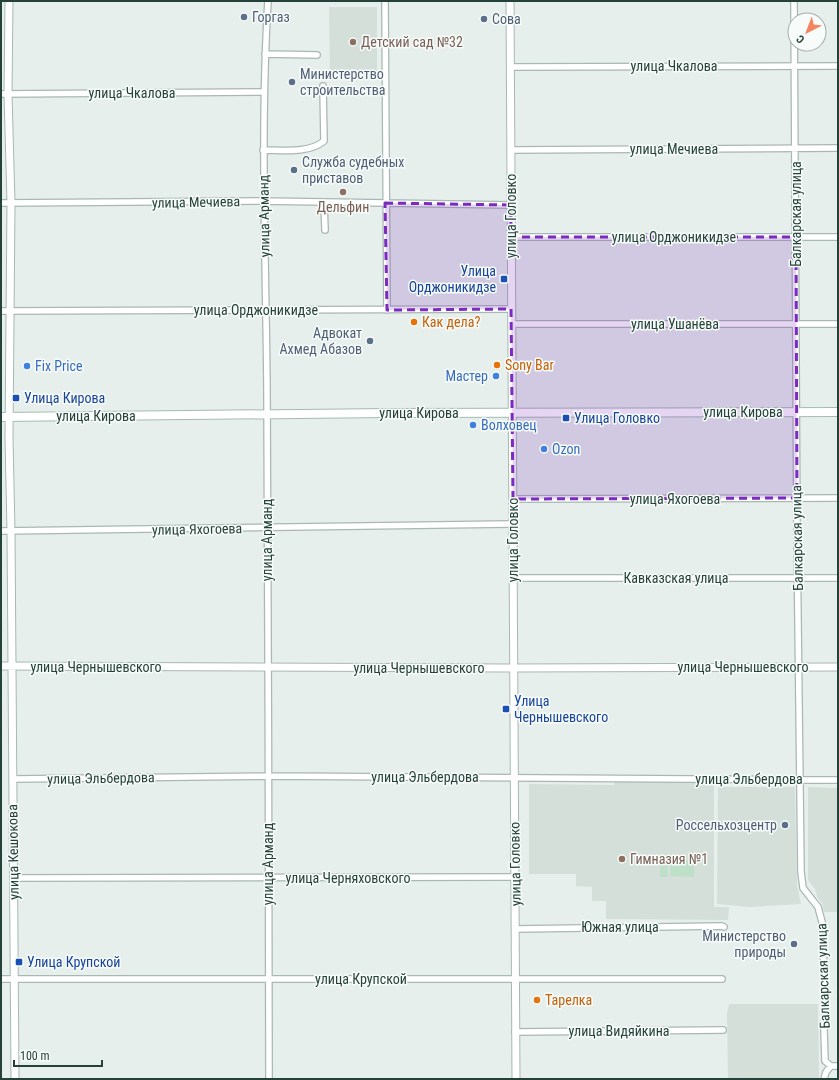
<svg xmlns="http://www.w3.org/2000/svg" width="839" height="1080" viewBox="0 0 839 1080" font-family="'Roboto Condensed',sans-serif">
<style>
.built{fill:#d4dfda}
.green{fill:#bfe0c8}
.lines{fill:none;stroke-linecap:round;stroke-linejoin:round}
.minor-casing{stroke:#a8b8b2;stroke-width:8}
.tertiary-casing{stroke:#a8b8b2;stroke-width:9}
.secondary-casing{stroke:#a4bbb3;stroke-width:10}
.minor{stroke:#fff;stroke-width:5.5}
.tertiary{stroke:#fff;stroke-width:7}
.secondary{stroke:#fff;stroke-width:8}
.marked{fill:#7b2cbf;fill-opacity:0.2;stroke:#7b2cbf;stroke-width:3;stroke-dasharray:8 5;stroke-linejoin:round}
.service-dot{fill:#5c6f8a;stroke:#f7fbf9;stroke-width:1.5}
.education-dot{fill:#8d6e63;stroke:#f7fbf9;stroke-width:1.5}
.transit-dot{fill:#1a4fb4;stroke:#f7fbf9;stroke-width:1.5}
.food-dot{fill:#e8710a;stroke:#f7fbf9;stroke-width:1.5}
.shop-dot{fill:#3f7fe0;stroke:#f7fbf9;stroke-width:1.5}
.labels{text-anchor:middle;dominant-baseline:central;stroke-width:3;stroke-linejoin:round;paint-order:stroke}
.service-label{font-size:14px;fill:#4e5e75;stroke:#f7fbf9;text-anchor:start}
.education-label{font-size:14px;fill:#785e54;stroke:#f7fbf9;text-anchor:start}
.street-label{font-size:14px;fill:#24423a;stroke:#f7fbf9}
.transit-label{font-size:14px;fill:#164399;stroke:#f7fbf9;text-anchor:start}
.food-label{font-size:14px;fill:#c56008;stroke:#f7fbf9;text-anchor:start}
.shop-label{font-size:14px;fill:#366cbe;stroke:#f7fbf9;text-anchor:start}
</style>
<rect width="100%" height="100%" fill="#e6efeb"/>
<path class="built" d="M329,7H377V77H330Z
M615,779H714V907H729L728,920L606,919V901H592V887L576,886V874H529V784L614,785Z
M718,787H795L797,885L801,904L749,907L717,904Z
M808,787L838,788V912H824L822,903L817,897L815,889L808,880Z
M729,1004H818L819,1079H728L727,1014Z"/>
<path class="green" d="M660,861H667L668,877H660Z
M670,861H694V877L670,876Z"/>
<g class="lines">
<defs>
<path id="minor" d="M268,1C260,131 266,261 267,391C268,620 269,850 269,1079
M385,1L387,310
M794,1L797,537L801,872L803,888L818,907L822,922L826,1008L824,1030L825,1061L831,1066
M265,54L317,55
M510,67L838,66
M1,94L264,92
M263,150C283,150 308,154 324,141L323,86
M511,150L838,148
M324,202L325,230
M1,203L263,201L511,205
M511,237H838
M1,311L511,309
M512,324H838
M513,499L838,498
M1,531L513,524
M513,578H838
M13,779L268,776L838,780
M14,878L515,877
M515,929L722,926L724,927
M1,979H722
M515,1032L723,1030
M824,1079L826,1072L831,1066H838"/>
<path id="tertiary" d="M9,1L8,94L11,203L9,438L11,531L15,1079
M510,1L516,1079
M1,666L513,668L838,667"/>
<path id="secondary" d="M1,417L387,413L838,412"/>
</defs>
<use href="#minor" class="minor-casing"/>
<use href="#tertiary" class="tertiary-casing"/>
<use href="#secondary" class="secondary-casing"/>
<use href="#minor" class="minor"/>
<use href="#tertiary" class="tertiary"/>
<use href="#secondary" class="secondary"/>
</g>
<path class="marked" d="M385,203L511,205V237H796L797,498L513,499L511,309L387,310Z"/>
<g class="service-dot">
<circle cx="244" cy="17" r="4"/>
<circle cx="484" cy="19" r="4"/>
<circle cx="292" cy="82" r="4"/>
<circle cx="294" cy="170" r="4"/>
<circle cx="370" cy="341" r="4"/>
<circle cx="785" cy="825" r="4"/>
<circle cx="794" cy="944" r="4"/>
</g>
<g class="education-dot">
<circle cx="353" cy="42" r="4"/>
<circle cx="343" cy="192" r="4"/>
<circle cx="622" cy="859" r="4"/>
</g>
<g class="transit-dot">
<rect x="500" y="275" width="8" height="8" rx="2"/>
<rect x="12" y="394" width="8" height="8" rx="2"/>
<rect x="562" y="414" width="8" height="8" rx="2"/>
<rect x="502" y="705" width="8" height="8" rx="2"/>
<rect x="15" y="958" width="8" height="8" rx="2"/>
</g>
<g class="food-dot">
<circle cx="414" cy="322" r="4"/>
<circle cx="497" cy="365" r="4"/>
<circle cx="537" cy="1000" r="4"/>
</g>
<g class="shop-dot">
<circle cx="27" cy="366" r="4"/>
<circle cx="496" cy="376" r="4"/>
<circle cx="473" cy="425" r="4"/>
<circle cx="544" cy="449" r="4"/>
</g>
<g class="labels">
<g class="service-label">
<text x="252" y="17">Горгаз</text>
<text x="492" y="19">Сова</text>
<text x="300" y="74">Министерство<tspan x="300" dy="16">строительства</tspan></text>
<text x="302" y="162">Служба судебных<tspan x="302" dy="16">приставов</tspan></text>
<text x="362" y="333" text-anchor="end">Адвокат<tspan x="362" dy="16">Ахмед Абазов</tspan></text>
<text x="777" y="825" text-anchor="end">Россельхозцентр</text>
<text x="786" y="936" text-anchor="end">Министерство<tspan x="786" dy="16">природы</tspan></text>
</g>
<g class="education-label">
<text x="361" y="42">Детский сад №32</text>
<text x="343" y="207" text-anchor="middle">Дельфин</text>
<text x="630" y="859">Гимназия №1</text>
</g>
<g class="street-label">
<text x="674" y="66">улица Чкалова</text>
<text x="132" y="93">улица Чкалова</text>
<text x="674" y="149">улица Мечиева</text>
<text transform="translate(196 202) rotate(-1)">улица Мечиева</text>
<text transform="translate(796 214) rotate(-90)">Балкарская улица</text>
<text transform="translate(264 216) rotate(-91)">улица Арманд</text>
<text transform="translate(511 216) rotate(-90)">улица Головко</text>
<text x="674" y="237">улица Орджоникидзе</text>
<text x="256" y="310">улица Орджоникидзе</text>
<text x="675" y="324">улица Ушанёва</text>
<text x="743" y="412">улица Кирова</text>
<text x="419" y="413">улица Кирова</text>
<text x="96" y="416">улица Кирова</text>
<text x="675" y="499">улица Яхогоева</text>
<text transform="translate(197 529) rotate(-1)">улица Яхогоева</text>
<text transform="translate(797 538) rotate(-91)">Балкарская улица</text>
<text transform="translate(267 540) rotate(-90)">улица Арманд</text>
<text transform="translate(513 540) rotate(-90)">улица Головко</text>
<text x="676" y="578">Кавказская улица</text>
<text x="96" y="667">улица Чернышевского</text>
<text x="743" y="667">улица Чернышевского</text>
<text x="419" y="668">улица Чернышевского</text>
<text x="425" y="777">улица Эльбердова</text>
<text transform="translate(101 778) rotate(-1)">улица Эльбердова</text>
<text x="749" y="779">улица Эльбердова</text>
<text transform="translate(13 852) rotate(-91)">улица Кешокова</text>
<text transform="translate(268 864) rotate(-90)">улица Арманд</text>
<text transform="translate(515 864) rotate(-91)">улица Головко</text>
<text x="348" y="878">улица Черняховского</text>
<text x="620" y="927">Южная улица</text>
<text transform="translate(823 976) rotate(-92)">Балкарская улица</text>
<text x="361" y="979">улица Крупской</text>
<text x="619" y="1031">улица Видяйкина</text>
</g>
<g class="transit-label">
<text x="496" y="271" text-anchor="end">Улица<tspan x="496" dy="16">Орджоникидзе</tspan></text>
<text x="24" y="398">Улица Кирова</text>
<text x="574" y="418">Улица Головко</text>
<text x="514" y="701">Улица<tspan x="514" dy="16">Чернышевского</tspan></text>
<text x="27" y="962">Улица Крупской</text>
</g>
<g class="food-label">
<text x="422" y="322">Как дела?</text>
<text x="505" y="365">Sony Bar</text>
<text x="545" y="1000">Тарелка</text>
</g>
<g class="shop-label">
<text x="35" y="366">Fix Price</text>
<text x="488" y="376" text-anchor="end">Мастер</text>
<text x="481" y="425">Волховец</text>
<text x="552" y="449">Ozon</text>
</g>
</g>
<rect width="839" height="1080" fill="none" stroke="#24423a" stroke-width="4"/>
<g transform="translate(807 32) rotate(222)"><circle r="19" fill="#f7fbf9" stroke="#a3b1ad"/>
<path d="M0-3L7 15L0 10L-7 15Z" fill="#f4845f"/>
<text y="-6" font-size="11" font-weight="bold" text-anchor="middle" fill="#24423a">С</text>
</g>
<path d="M14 1060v6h88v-6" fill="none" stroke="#24423a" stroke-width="2"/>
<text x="20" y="1060" font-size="12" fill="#24423a" stroke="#f7fbf9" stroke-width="3" paint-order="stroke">100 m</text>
</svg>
